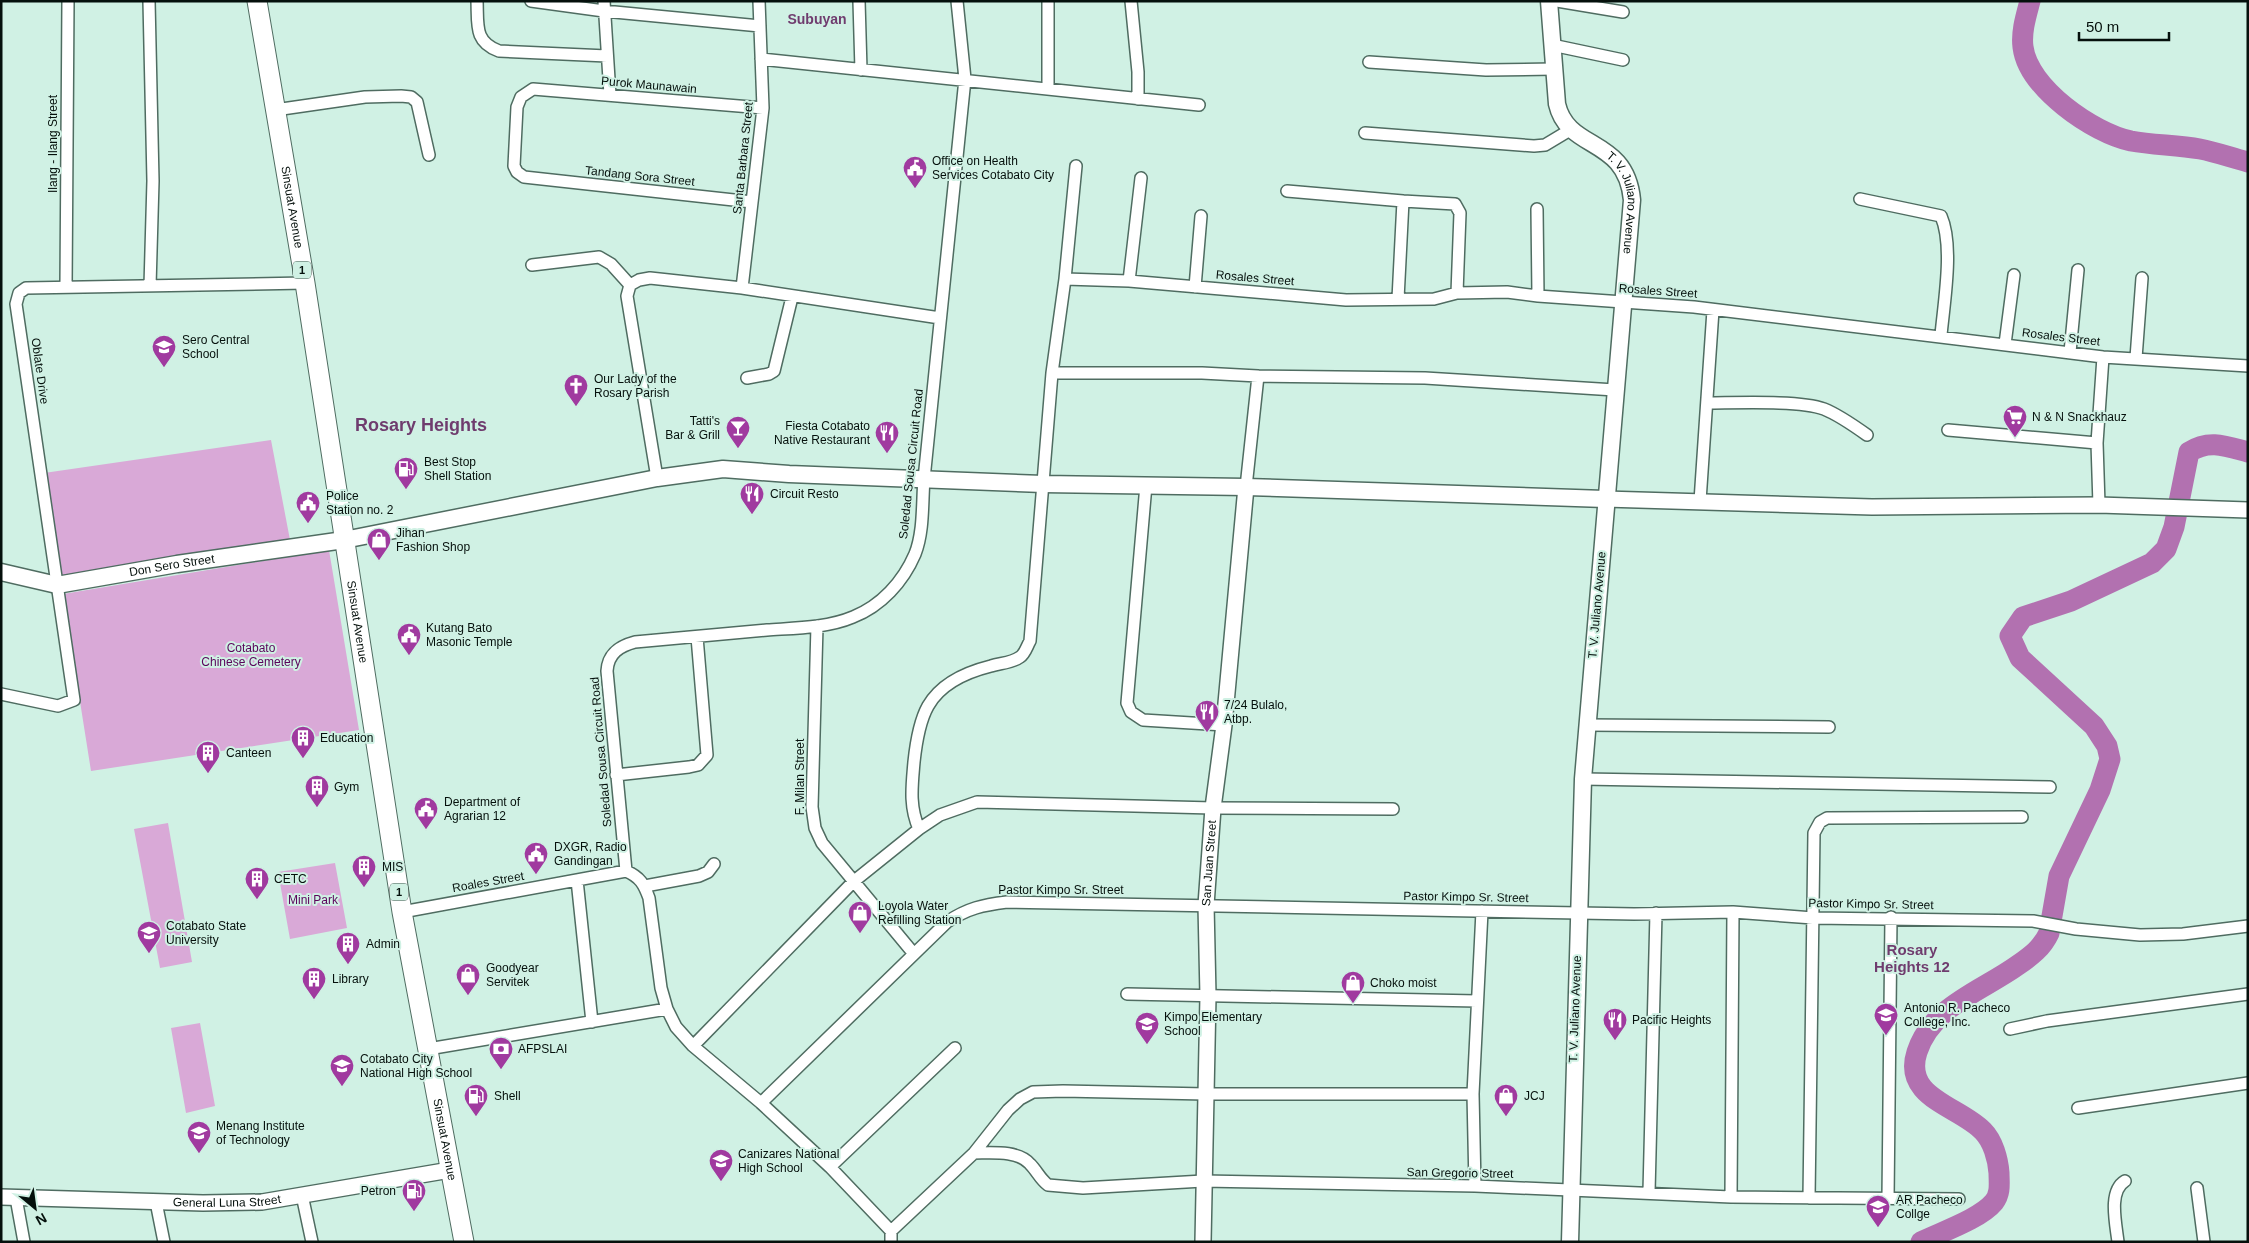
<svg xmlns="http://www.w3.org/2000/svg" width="2249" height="1243" viewBox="0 0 2249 1243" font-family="Arial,sans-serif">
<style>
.green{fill:#d9a9d7}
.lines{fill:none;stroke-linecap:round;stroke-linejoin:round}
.river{stroke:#b271b0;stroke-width:21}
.minor-casing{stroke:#4f6c61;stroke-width:14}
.tertiary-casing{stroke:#4f6c61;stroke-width:18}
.secondary-casing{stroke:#4f6c61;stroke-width:19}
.primary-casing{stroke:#4f6c61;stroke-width:21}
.minor{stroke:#fff;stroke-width:11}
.tertiary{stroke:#fff;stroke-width:15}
.secondary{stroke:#fff;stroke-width:16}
.primary{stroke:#fff;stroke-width:19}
.labels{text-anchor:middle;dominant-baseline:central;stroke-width:4;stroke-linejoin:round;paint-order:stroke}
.shield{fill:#d0f1e4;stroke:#42544d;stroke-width:1}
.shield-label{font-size:11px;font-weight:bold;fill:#05100c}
.street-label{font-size:12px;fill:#05100c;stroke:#d0f1e4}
.poi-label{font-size:12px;fill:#05100c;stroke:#d0f1e4;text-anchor:start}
.park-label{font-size:12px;fill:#5a045b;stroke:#d0f1e4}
.neighbourhood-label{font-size:14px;font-weight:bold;fill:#6f3c6e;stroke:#d0f1e4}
.quarter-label{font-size:15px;font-weight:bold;fill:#6f3c6e;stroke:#d0f1e4}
.district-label{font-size:18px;font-weight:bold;fill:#6f3c6e;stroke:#d0f1e4}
</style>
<rect width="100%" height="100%" fill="#d0f1e4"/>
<path class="green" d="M271,440L290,540L60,576L44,473Z
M329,550L359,730L91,771L63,594Z
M168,823L192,962L160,968L134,829Z
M335,863L347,928L290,939L278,872Z
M200,1023L215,1106L186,1113L171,1028Z"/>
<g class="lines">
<path class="river" d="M2030,1C2026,16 2021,32 2023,47C2028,88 2093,133 2131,141C2153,145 2177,145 2200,149C2216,152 2232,158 2248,162
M1921,1242C1941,1232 1980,1219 1994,1202C2001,1193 1999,1183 1999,1173C1998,1159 1993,1141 1983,1131C1959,1106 1902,1098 1917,1052C1932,1006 1982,991 2018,965C2031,956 2042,948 2049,933L2059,876L2100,790L2110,759L2107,746L2094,726L2020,658L2010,636L2023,617L2071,601L2152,563L2166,549L2174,527L2189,452C2209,439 2226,446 2248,452"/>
<defs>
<path id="minor" d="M149,1L153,181L150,286
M477,1C478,25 474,42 499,51L607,56
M531,1L604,11L760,26
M604,1L610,95
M859,1L861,70
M1131,1L1138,72V99
M1557,1L1623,12
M1552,45L1623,60
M761,59L1199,105
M1369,62L1486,70L1554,69
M1048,88V1
M275,110L365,97L401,96L411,97L417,102L429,155
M1365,133L1534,146L1545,145L1570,130
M1287,191L1403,201
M1860,199L1941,216C1954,246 1944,302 1941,335
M752,202L524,177L517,172L514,166L517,107L521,97L533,89L763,108
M1537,209L1538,296
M532,265L599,257L611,264L630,285
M1065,279L1129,281L1346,300L1434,299L1457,293L1507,292L1538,296L1694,307L2103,357L2248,366
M1129,281L1141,178
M66,287L68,1
M1195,287L1201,216
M742,288L763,108L759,1
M1398,299L1403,201L1455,204L1460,213L1457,293
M2005,344L2014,275
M2070,352L2078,270
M2136,358L2142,278
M1052,373H1202L1258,376L1425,378L1615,390
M747,378L769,374L774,371L792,297
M1707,403C1735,403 1800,400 1824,409C1839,415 1853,425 1867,435
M1948,430L2097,443
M657,478L627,296L630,285L639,280L650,278L742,288L940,318
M1146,485L1127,703L1131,712L1143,720L1224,725
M1246,487L1258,376
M1700,501L1713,310
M2099,505L2097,443L2103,357
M817,626L812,807L815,828L822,843L914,954
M1,694L58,706L74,700L16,304L19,293L26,288L305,283
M1587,725L1829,727
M616,775L689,767L698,765L707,755L697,637
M1583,779L2050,787
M919,829C909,806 912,786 914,762C916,743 919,722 928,706C941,683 967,672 991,666C1001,663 1012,663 1020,657C1025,654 1027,646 1030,641L1052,373L1065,279L1076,166
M626,871L607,671C608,653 620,646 635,642C679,638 723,634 767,630C795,628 827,628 853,617C881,606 903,582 915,554C924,531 922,503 924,479L965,79L957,1
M577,880L592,1022
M645,886L699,876L708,872L714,864
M402,912L626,871C640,877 644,884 649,898L661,988L667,1009L676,1027L693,1046L761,1103L830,1167L891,1231
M1127,994L1477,1001
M2010,1029L2047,1021L2248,994
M693,1046L853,882L919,829L940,815L977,802L1213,808L1393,809
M428,1049L667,1009
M761,1103L947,922C968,908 983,905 1007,902L1634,914L1733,912L1813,918L2033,921L2076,929L2140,935L2183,934L2248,926
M2078,1108L2248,1083
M974,1153C991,1153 1018,1150 1030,1164C1037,1171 1040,1179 1048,1185L1083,1188L1203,1181L1475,1186L1731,1197L1959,1199
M830,1167L955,1048
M1475,1186L1473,1094L1482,911
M2197,1188L2204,1242
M1649,1192L1656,913
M302,1195L312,1242
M1731,1197L1733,912
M16,1198L24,1242
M1809,1198L1814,833L1820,822L1827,818L2022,817
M1888,1199L1891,917
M156,1202L164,1242
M891,1242V1231L974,1153L1008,1110L1020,1099L1033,1092L1063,1091L1206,1094H1473
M2118,1242C2116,1224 2108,1191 2125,1181"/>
<g id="tertiary">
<path d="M1605,499L1872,507L2099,505L2248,510"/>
<path id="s1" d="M1,1197L203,1203L262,1202L450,1170"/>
<path id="s2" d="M1203,1242L1208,996L1206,905L1213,808L1224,725L1246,487"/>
</g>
<g id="secondary">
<path id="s3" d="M1549,1L1557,104C1568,152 1626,136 1632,200L1583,779L1570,1242"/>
<path id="s4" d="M1,572L57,585L177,564L344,540L657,478L723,469L789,474L1043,484L1246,487L1605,499"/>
</g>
<g id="primary">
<path id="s5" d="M257,1L305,283L402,912L464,1242"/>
</g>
</defs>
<use href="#minor" class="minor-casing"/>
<use href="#tertiary" class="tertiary-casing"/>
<use href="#secondary" class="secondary-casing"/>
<use href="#primary" class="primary-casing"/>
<use href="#minor" class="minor"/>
<use href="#tertiary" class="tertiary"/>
<use href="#secondary" class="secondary"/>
<use href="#primary" class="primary"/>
</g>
<defs>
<symbol id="civic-pin" viewBox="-11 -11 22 30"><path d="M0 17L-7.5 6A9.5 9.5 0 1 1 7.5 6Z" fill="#a03a9f" stroke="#d0f1e4"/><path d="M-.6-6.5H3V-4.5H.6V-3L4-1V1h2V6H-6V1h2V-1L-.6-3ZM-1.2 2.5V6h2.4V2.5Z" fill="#fff"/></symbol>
<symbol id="school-pin" viewBox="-11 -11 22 30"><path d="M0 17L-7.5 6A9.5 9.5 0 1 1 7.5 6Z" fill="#a03a9f" stroke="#d0f1e4"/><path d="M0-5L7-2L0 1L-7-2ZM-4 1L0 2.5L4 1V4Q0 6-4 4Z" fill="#fff"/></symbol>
<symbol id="church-pin" viewBox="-11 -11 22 30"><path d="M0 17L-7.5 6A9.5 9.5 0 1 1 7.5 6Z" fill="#a03a9f" stroke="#d0f1e4"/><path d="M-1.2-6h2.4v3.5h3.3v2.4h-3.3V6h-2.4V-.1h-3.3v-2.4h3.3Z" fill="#fff"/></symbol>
<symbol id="supermarket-pin" viewBox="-11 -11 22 30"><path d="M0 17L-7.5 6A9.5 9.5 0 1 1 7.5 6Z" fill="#a03a9f" stroke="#d0f1e4"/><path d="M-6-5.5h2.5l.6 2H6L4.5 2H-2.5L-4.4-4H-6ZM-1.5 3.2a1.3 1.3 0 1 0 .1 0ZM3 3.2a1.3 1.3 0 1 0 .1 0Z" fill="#fff"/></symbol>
<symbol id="bar-pin" viewBox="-11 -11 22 30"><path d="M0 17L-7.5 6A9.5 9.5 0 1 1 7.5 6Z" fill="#a03a9f" stroke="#d0f1e4"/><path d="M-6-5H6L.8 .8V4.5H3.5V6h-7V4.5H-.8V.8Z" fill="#fff"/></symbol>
<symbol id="restaurant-pin" viewBox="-11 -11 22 30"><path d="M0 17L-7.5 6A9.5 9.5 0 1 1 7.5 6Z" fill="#a03a9f" stroke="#d0f1e4"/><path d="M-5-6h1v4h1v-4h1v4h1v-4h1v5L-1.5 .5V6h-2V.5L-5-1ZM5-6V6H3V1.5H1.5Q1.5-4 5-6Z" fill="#fff"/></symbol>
<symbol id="fuel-pin" viewBox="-11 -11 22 30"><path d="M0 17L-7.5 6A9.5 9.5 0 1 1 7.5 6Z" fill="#a03a9f" stroke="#d0f1e4"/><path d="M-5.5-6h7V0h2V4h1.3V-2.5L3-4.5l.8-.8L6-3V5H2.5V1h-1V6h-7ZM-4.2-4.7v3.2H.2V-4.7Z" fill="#fff"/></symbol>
<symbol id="shop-pin" viewBox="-11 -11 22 30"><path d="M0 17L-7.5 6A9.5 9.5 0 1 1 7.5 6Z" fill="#a03a9f" stroke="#d0f1e4"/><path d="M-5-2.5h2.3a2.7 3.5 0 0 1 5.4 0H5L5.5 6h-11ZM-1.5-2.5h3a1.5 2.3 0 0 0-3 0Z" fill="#fff"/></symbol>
<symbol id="building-pin" viewBox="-11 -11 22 30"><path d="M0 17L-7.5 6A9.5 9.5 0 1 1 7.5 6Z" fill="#a03a9f" stroke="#d0f1e4"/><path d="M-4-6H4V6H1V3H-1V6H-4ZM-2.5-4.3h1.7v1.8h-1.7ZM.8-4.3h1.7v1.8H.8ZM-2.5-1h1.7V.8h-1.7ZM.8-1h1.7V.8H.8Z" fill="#fff"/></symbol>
<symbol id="university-pin" viewBox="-11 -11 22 30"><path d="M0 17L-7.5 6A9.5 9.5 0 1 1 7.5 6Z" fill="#a03a9f" stroke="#d0f1e4"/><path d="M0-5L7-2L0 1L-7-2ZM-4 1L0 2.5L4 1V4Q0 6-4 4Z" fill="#fff"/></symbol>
<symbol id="bank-pin" viewBox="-11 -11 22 30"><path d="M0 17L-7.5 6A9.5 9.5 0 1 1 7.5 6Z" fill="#a03a9f" stroke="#d0f1e4"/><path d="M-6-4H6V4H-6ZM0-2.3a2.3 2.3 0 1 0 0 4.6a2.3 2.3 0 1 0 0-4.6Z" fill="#fff"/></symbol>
</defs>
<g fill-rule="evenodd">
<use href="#civic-pin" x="901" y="154" width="28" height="38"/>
<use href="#school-pin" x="150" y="333" width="28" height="38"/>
<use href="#church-pin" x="562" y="372" width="28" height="38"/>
<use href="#supermarket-pin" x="2001" y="403" width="28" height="38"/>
<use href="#bar-pin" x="724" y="414" width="28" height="38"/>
<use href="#restaurant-pin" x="873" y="419" width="28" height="38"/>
<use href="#fuel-pin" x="392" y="455" width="28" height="38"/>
<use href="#restaurant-pin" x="738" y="480" width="28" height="38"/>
<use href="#civic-pin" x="294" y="489" width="28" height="38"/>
<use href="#shop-pin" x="365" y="526" width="28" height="38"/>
<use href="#civic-pin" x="395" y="621" width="28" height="38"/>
<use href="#restaurant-pin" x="1193" y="698" width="28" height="38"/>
<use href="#building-pin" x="289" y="724" width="28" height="38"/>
<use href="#building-pin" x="194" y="739" width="28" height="38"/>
<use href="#building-pin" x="303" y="773" width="28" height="38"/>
<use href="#civic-pin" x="412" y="795" width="28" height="38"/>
<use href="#civic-pin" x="522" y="840" width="28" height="38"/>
<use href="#building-pin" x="350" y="853" width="28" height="38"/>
<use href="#building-pin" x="243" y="865" width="28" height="38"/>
<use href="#shop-pin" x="846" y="899" width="28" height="38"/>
<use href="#university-pin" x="135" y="919" width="28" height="38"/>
<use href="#building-pin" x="334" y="930" width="28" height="38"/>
<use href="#shop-pin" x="454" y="961" width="28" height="38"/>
<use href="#building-pin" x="300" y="965" width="28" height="38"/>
<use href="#shop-pin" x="1339" y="969" width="28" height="38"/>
<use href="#university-pin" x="1872" y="1001" width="28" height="38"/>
<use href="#restaurant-pin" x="1601" y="1006" width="28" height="38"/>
<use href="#school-pin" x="1133" y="1010" width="28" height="38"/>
<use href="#bank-pin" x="487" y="1035" width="28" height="38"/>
<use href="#school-pin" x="328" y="1052" width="28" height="38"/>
<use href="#fuel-pin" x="462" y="1082" width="28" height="38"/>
<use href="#shop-pin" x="1492" y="1082" width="28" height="38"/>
<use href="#school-pin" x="185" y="1119" width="28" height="38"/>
<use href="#school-pin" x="707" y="1147" width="28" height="38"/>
<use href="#fuel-pin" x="400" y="1177" width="28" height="38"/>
<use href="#university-pin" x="1864" y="1193" width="28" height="38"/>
</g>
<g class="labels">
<g class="shield">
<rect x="293" y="261.5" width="18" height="17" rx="4"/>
<rect x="390" y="883.5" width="18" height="17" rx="4"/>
</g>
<g class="shield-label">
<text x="302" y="270">1</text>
<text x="399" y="892">1</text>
</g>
<g class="street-label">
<text transform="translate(649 85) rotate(5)">Purok Maunawain</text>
<text transform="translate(53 144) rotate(-90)">Ilang - Ilang Street</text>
<text transform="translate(743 158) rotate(-84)">Santa Barbara Street</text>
<text transform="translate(640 176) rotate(6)">Tandang Sora Street</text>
<text stroke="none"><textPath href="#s3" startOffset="231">T. V. Juliano Avenue</textPath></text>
<text stroke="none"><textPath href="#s5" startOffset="209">Sinsuat Avenue</textPath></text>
<text transform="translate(1255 278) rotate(5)">Rosales Street</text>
<text transform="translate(1658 291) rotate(4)">Rosales Street</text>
<text transform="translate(2061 337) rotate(7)">Rosales Street</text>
<text transform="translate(40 371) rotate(82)">Oblate Drive</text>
<text transform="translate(911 464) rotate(-84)">Soledad Sousa Circuit Road</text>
<text stroke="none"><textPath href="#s4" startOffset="174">Don Sero Street</textPath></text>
<text transform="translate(1597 605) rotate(-85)">T. V. Juliano Avenue</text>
<text stroke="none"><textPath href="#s5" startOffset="629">Sinsuat Avenue</textPath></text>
<text transform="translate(601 752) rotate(-95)">Soledad Sousa Circuit Road</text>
<text transform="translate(800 777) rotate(-90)">F. Milan Street</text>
<text stroke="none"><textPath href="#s2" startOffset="379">San Juan Street</textPath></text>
<text transform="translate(488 882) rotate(-10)">Roales Street</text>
<text x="1061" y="890">Pastor Kimpo Sr. Street</text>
<text transform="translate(1466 897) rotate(1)">Pastor Kimpo Sr. Street</text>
<text transform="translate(1871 904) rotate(1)">Pastor Kimpo Sr. Street</text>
<text transform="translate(1575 1009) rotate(-88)">T. V. Juliano Avenue</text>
<text stroke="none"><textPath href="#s5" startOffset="1154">Sinsuat Avenue</textPath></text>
<text transform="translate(1460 1173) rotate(1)">San Gregorio Street</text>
<text stroke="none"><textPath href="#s1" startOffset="226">General Luna Street</textPath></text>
</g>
<g class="poi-label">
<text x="932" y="161">Office on Health<tspan x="932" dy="14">Services Cotabato City</tspan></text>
<text x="182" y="340">Sero Central<tspan x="182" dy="14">School</tspan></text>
<text x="594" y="379">Our Lady of the<tspan x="594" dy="14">Rosary Parish</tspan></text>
<text x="2032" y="417">N &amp; N Snackhauz</text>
<text x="720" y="421" text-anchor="end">Tatti's<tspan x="720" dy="14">Bar &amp; Grill</tspan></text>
<text x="870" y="426" text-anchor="end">Fiesta Cotabato<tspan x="870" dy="14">Native Restaurant</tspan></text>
<text x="424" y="462">Best Stop<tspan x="424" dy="14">Shell Station</tspan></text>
<text x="770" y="494">Circuit Resto</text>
<text x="326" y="496">Police<tspan x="326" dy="14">Station no. 2</tspan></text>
<text x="396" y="533">Jihan<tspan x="396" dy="14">Fashion Shop</tspan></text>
<text x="426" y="628">Kutang Bato<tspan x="426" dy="14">Masonic Temple</tspan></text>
<text x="1224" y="705">7/24 Bulalo,<tspan x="1224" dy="14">Atbp.</tspan></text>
<text x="320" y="738">Education</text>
<text x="226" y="753">Canteen</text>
<text x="334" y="787">Gym</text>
<text x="444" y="802">Department of<tspan x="444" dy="14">Agrarian 12</tspan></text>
<text x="554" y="847">DXGR, Radio<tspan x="554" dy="14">Gandingan</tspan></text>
<text x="382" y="867">MIS</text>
<text x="274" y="879">CETC</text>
<text x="878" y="906">Loyola Water<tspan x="878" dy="14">Refilling Station</tspan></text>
<text x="166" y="926">Cotabato State<tspan x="166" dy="14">University</tspan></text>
<text x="366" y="944">Admin</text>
<text x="486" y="968">Goodyear<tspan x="486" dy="14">Servitek</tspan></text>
<text x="332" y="979">Library</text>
<text x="1370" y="983">Choko moist</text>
<text x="1904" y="1008">Antonio R. Pacheco<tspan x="1904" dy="14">College, Inc.</tspan></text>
<text x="1164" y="1017">Kimpo Elementary<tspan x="1164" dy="14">School</tspan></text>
<text x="1632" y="1020">Pacific Heights</text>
<text x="518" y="1049">AFPSLAI</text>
<text x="360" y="1059">Cotabato City<tspan x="360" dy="14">National High School</tspan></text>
<text x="494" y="1096">Shell</text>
<text x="1524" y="1096">JCJ</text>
<text x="216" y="1126">Menang Institute<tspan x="216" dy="14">of Technology</tspan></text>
<text x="738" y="1154">Canizares National<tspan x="738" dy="14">High School</tspan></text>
<text x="396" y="1191" text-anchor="end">Petron</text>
<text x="1896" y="1200">AR Pacheco<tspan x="1896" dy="14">Collge</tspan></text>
</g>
<g class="park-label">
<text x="251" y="648">Cotabato<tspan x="251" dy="14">Chinese Cemetery</tspan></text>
<text x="313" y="900">Mini Park</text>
</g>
<g class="neighbourhood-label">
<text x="817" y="19">Subuyan</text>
</g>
<g class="quarter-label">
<text x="1912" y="949">Rosary<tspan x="1912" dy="17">Heights 12</tspan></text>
</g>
<g class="district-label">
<text x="421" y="425">Rosary Heights</text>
</g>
</g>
<rect width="2249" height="1243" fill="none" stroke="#05100c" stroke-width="5"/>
<g transform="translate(35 1208) rotate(151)" stroke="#d0f1e4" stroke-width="4" paint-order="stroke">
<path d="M0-4L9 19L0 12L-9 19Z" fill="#05100c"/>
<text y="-8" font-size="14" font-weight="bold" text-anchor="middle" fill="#05100c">N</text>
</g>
<path d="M2079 32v8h90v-8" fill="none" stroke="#05100c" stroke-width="2.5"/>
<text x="2086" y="32" font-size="15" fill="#05100c" stroke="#d0f1e4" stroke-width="4" paint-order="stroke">50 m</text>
</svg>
